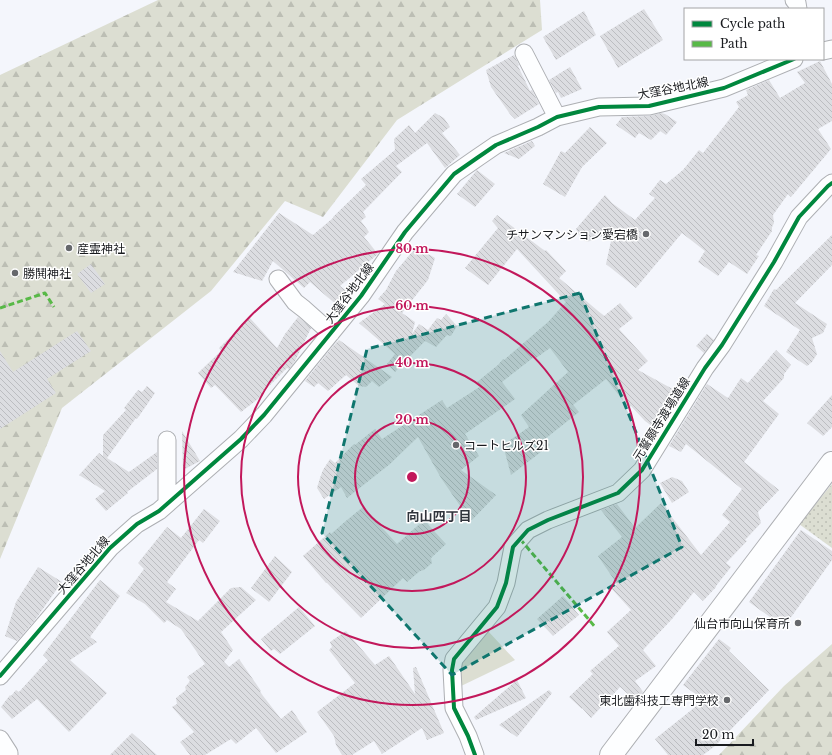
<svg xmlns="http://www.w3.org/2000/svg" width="832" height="755" viewBox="0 0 832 755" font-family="'Libre Baskerville','Noto Sans JP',serif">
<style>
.grass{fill:#dcded2}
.forest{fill:url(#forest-firs)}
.park{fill:url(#park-dots)}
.building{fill:url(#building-back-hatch)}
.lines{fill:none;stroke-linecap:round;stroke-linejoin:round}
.street-casing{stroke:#adafb3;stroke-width:19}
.secondary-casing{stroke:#adafb3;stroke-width:24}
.street{stroke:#fdfeff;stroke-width:17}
.secondary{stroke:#fdfeff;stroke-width:22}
.quiet{stroke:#58b947;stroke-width:3;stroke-dasharray:6 3;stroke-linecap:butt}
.cycleway-casing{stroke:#fff;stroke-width:6}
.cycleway{stroke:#00873e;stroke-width:4}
.marked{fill:#0f766e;fill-opacity:0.2;stroke:#0f766e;stroke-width:3;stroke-dasharray:8 5;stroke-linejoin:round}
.ring{fill:none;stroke:#c2185b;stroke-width:2}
.poi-dot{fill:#66686c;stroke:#fff;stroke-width:1.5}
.labels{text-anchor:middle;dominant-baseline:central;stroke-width:3;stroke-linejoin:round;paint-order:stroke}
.street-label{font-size:12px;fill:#191b1f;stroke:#fff}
.poi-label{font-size:12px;fill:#191b1f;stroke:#fff;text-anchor:end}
.neighbourhood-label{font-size:13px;font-weight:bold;fill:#30343c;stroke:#fff}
.centre{fill:#c2185b;stroke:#fff;stroke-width:2}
.ring-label{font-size:12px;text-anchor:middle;font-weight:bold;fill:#c2185b;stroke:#fff;stroke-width:3;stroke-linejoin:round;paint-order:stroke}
</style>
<defs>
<pattern id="forest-firs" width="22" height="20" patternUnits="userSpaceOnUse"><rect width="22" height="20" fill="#dcded2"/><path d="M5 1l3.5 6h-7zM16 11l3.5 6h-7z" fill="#bcbeb4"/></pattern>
<pattern id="park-dots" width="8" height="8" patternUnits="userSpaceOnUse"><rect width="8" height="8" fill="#dcded2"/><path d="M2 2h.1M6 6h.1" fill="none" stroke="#bcbeb4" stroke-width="1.8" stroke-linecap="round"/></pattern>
<pattern id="building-back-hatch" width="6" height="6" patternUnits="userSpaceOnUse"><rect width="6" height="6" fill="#dcdde1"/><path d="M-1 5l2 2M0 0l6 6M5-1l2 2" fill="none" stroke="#bcbdc1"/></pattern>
</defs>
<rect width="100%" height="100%" fill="#f4f6fc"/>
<path class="grass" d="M488,631L515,660L459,687L458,674L464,658Z"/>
<path class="forest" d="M158,0H540L542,30L397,120L323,217L285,201L211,291L62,408L0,559V75Z
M832,644V755H719L784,686Z"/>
<path class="park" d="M832,484V548L799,524Z"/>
<path class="building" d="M644,9L663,40L618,68L600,36Z
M584,11L596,35L556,60L543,37Z
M514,55L519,65L518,66L530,91L532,90L539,104L515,119L510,114L491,87L486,70Z
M820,61L832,84V121L818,129L831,149L791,197L788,194L773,215L774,223L772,227V231L756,255L759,256L747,274L729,262L718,276L698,262L705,251L682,233L636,288L606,264L613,232L587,242L581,239L576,229L605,195L612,203L635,220L655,198L649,194L660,180L666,184L683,170L699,150L703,153L739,107L736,102L748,95L746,90L769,80L780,98L805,83L797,72Z
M570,67L582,89L561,98L558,92L556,93L549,80Z
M435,113L444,118L450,127L442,133L460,155L445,168L427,143L396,166L402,172L363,212L366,217L361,221L369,232L364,237L378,254L340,286L349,293L338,306L310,282L304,288L273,261L262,281L233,272L279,213L313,235L333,218V217L366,185L361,179L395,150L394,139L409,125L415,133Z
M661,113L665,114L677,122L666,135L660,131L651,140L639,133L635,138L616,125L622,117L649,116Z
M590,127L607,143L582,167L565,197L543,184L561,151L565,153Z
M532,141L535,146L519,159L504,153Z
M477,170L495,184L475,207L457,194Z
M497,215L545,251L546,250L566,271L559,278L604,316L620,303L633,318L619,329L648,361L638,370L678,392L656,429L645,421L631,406L629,408L606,379L573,405L579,412L545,439L550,445L511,475L503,445L529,427L521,415L568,372L550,348L536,358L534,357L502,382L515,399L465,434L479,456L461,470L496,495L472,520L465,513L441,478L418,437L390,464L347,498L341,487L324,499L317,488L320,478L323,470L330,459L335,463L354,444L355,445L375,429L382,439L442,400L447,408L481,386L477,382L498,365L503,359L504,360L548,322L566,302L517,249L488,285L465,268L498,228L492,221Z
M832,235V265L795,303L827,324L823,333L812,338L817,354L812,362L807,366L786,352L800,330L764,306L774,289L776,290Z
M421,247L425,252L435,258L428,280L402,313L415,322L412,334L419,324L428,330L437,318L441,320L446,314L457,326L451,336L447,335L436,347L425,341L395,372L387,364L395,354L359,323L385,304L378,299L386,290L396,271L412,252Z
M91,264L105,284L91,293L77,274Z
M298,317L311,328L295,361L289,369L287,368L262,393L263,395L241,412L215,385L211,388L198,373L221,351L219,348L250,318L277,348L285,334Z
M77,331L91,351L47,379L56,393L0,429V351L13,372Z
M707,334L714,340L704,353L696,346Z
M339,340L392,377L379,387L372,381L366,387L359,386L346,375L328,391L318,383L314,387L305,381L334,345Z
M776,350L791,365L784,374V378L763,401L779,414L744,462L779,490L758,512L761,523L745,540L747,541L726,563L731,567L716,586V587L703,601L694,592L672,619L643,650L656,666L635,681L643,692L636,701L620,687L591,718L582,708V709L569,697L593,674L590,671L619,646L607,632L631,610L611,588L617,584L598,556L622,537L601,510L617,504L635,528L661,503L701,555L730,522L722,515L742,489L686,444L681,452L669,446L707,384L728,398L741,378L748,383Z
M147,386L155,393L137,419L136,418L107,458L129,472L157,452V469L127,492L128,493L106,511L95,499L105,491L79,475L99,453L103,456V435L126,410L124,408L138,390L142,392Z
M832,395V427L823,436L807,423Z
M182,431L200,461L183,470Z
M672,477L682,481L689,492L672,503L660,483Z
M363,507L397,544L424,520L446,544L431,558L432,563L424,570L420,571L407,582L403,578L361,618L327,583H326L303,556L330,532L331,534L347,520Z
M204,509L220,521L203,543L199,540L167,582L176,589L166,602L198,621L231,588L241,587L256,600L221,632L233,650L224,662L229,667L239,659L261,691L260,692L281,719L292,710L307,732L276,753L256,728L236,744L231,739L205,755H190L180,742L194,732L172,707L177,704L176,698L186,690L185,687L190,681L187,677L205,664L181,629L167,620L164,623L145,604L126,593L144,569L138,563L167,527L181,538Z
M801,530L832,551V560L784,627L749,602Z
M275,556L292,572L269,602L251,588Z
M38,567L62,582L35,620L17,641L5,636L16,602Z
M100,580L120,596L90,637L97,642L70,660L107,693L69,732L37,699L12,719L1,707L10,695L11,696L16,690L19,692L48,660L43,655Z
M563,596L579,615L553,636L537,619Z
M299,607L315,626L280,654L274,649L271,651L261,639Z
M346,631L375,665L389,656L415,694L413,668L416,667L444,733L427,740L422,728L382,754L374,741L352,755H342L336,745L334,736L317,712L355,683L329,650L332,647L330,642Z
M719,639L731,648L729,651L769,690L715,746L703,755H668L655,739L704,700L683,685Z
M517,680L526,698L476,720L474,717Z
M549,690L552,693L517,737L499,725Z
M132,733L157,755H110Z"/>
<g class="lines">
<defs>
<path id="street" d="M794,0L797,3L798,9
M823,51L832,49
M524,53L557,117
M278,279L295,302L304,309L331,333
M167,504V440
M0,676L110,548L137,524L159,511L167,504L241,439L264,415L361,296L405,232L454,174L477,158L496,145L538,127L557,117L599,107L649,106L724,88L794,59
M0,739L9,753V755
M475,755L468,736L454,708L452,670L454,659L497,607L506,583L513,547L528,530L548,520L618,493L642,470L705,368L722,345L774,262L799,217L828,186L832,183"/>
<path id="secondary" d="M611,755L832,463"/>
</defs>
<use href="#street" class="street-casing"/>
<use href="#secondary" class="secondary-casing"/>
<use href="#street" class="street"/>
<use href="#secondary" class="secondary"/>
<path class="quiet" d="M0,308L45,293L54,307
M520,539L596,628"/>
<defs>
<path id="cycleway" d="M0,676L110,548L137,524L159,511L167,504L241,439L264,415L361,296L405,232L454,174L477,158L496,145L538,127L557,117L599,107L649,106L724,88L794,59
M475,755L468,736L454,708L452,670L454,659L497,607L506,583L513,547L528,530L548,520L618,493L642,470L705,368L722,345L774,262L799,217L828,186L832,183"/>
</defs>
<use href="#cycleway" class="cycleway-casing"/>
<use href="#cycleway" class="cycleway"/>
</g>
<path class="marked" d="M580,293L682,547L452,675L322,533L367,349Z"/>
<g class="ring">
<circle cx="412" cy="477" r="57"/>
<circle cx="412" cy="477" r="114"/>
<circle cx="412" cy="477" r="171"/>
<circle cx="412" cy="477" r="228"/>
</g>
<g class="poi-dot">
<circle cx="646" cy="234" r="4"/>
<circle cx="69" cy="248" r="4"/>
<circle cx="15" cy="273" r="4"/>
<circle cx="456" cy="445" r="4"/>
<circle cx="798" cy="623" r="4"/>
<circle cx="727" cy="700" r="4"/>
</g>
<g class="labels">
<g class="street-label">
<text transform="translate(673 88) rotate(-11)">大窪谷地北線</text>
<text transform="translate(349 293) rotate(-53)">大窪谷地北線</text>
<text transform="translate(661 419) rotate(-58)">元誓願寺渡場道線</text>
<text transform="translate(83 565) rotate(-49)">大窪谷地北線</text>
</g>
<g class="poi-label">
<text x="638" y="234">チサンマンション愛宕橋</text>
<text x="77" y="248" text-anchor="start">産霊神社</text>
<text x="23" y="273" text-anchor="start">勝鬨神社</text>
<text x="464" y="445" text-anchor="start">コートヒルズ21</text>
<text x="790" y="623">仙台市向山保育所</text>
<text x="719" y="700">東北歯科技工専門学校</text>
</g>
<g class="neighbourhood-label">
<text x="439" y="516">向山四丁目</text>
</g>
</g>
<circle cx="412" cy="477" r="6" class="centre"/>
<g class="ring-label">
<text x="412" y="253">80 m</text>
<text x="412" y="310">60 m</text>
<text x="412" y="367">40 m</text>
<text x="412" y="424">20 m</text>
</g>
<rect x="684" y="8" width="140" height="52" fill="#ffffff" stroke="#a3a4a5"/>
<rect x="692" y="21" width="20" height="6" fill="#00873e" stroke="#a3a4a5"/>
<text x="720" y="28" font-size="12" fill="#191b1f">Cycle path</text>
<rect x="692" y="41" width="20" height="6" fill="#58b947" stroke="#a3a4a5"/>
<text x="720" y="48" font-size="12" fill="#191b1f">Path</text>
<path d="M696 739v6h57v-6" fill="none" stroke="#191b1f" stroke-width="2"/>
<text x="702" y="739" font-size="12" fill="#191b1f" stroke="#ffffff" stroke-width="3" paint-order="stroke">20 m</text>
</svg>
